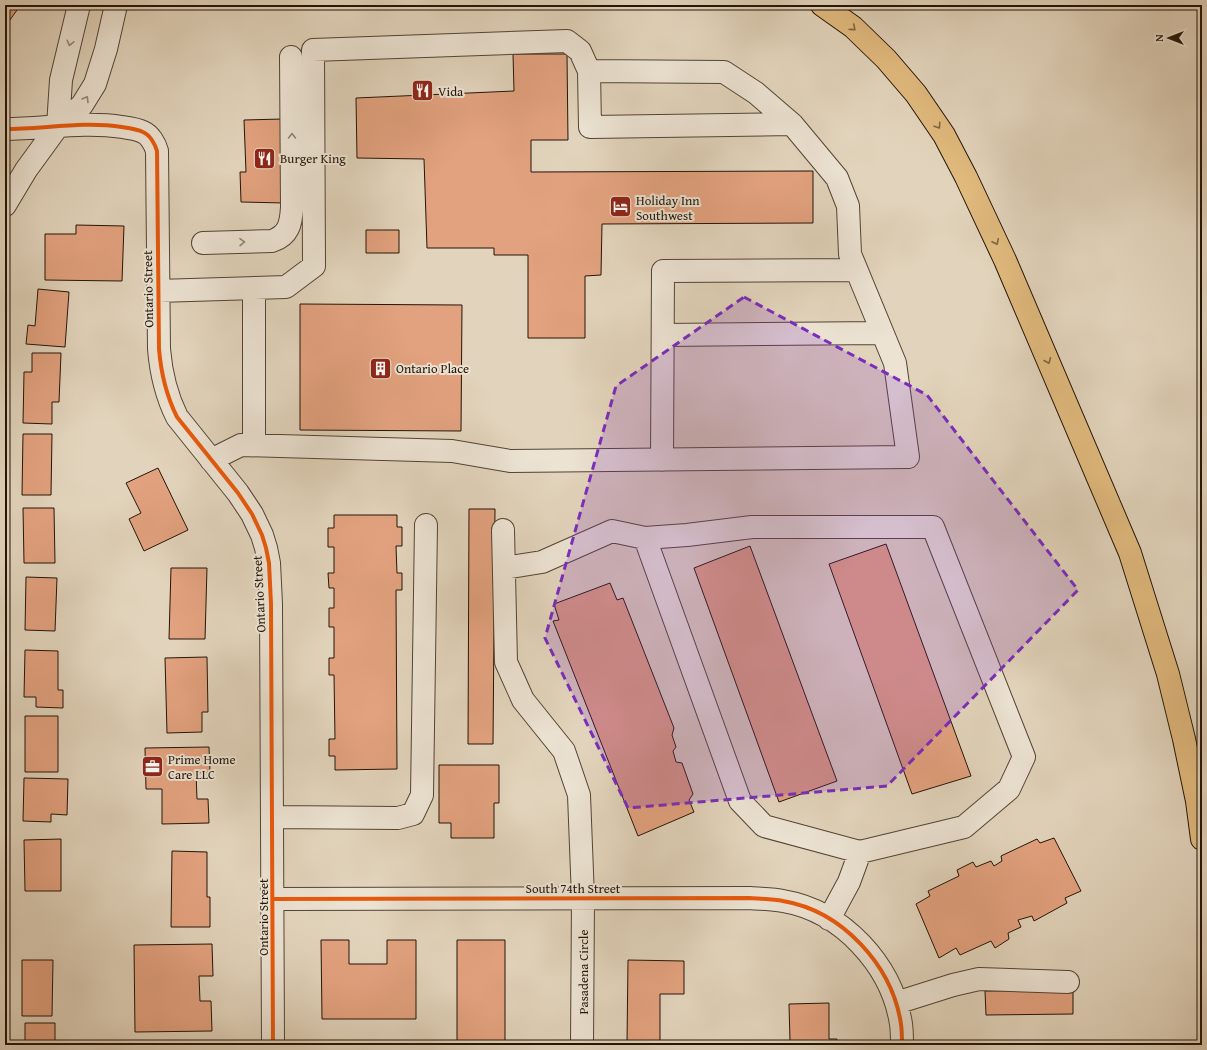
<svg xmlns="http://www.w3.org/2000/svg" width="1207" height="1050" viewBox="0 0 1207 1050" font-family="'Gentium Book Plus',serif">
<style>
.building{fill:#e3a27f;stroke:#221408}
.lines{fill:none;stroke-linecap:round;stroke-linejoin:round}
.minor-casing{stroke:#524435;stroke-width:24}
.highway-casing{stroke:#221408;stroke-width:24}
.minor{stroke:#ece3d3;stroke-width:22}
.highway{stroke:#e1ba7e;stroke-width:22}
.cycleway-casing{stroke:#ece3d3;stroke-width:6}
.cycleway{stroke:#e8590c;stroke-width:4}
.oneway{stroke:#826743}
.oneway2{stroke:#918678}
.marked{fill:#7b2cbf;fill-opacity:0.2;stroke:#7b2cbf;stroke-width:3;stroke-dasharray:8 5;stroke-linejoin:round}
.labels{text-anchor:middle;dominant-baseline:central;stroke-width:4;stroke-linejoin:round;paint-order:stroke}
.poi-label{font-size:13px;fill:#221408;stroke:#ece3d3;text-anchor:start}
.street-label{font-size:13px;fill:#221408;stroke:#ece3d3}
</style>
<rect width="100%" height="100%" fill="#e2d4bc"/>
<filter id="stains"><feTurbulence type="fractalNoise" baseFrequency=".005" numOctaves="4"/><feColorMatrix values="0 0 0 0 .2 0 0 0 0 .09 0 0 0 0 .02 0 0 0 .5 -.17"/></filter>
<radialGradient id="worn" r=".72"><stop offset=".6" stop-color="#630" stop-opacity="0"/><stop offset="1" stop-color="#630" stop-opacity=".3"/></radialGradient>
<path class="building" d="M5,5H11L17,10L5,27Z
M513,54H567L568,140H531V172L813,171V223L602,224L601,275L585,276V338H528V255H494V248H427L424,159L357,158L356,98L514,91Z
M283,119L284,203L241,202L240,172H246L244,120Z
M76,225L124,226L122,281L45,280V234H76Z
M366,230H399V253H366Z
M38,289L69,292L65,347L26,344L28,325L35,326Z
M300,304L462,305L461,431L300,430Z
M32,353H61L59,402H52V424L23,423L24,372H32Z
M23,434H52L51,495H22Z
M158,468L188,530L144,551L129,519L141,513L126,483Z
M23,508H54L55,563H24Z
M469,509H495L493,744H468Z
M334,515H397V527H402V546H396L397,573H402V590H396L397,769L335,770V756H329V739H335L334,675H329V658H334V627H329V608H334V588H329L328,573H334V547H328V528H334Z
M886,544L971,776L912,794L829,564Z
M750,546L837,781L779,802L694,568Z
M171,568H207L205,639H169Z
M26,577L57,578L55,631L25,630Z
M610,583L617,600L623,598L674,728L672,735L676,747L673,751L676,762L682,763L693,794L689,800L694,812L638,836L553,621L559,620L554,604Z
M25,650L58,651V690H63V708L36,707V697H24Z
M207,657L208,712H202V732L167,733L165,658Z
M25,716H58V772H25Z
M209,747L210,772L196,773L197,799H208L209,823L162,824V789H146L145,748Z
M439,765H499V803H494V838H451V823H439Z
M24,778L68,779L67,815L51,814V822L23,821Z
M1054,838L1081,891L1065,898L1067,903L1034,921L1032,916L1018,920L1021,927L1008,933L1009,939L995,948L991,941L960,955L956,948L939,958L916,904L930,896L928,891L959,876L957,870L973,862L976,867L991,861L994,866L1002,861L1001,856L1037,839L1040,843Z
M61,839V891H25L24,840Z
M172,851L207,852V897H210V927H171Z
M321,940H349V964H387V940H416V1019H322Z
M457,940H505V1044H457Z
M212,944L213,976H199L200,1001H211L212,1031L135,1032L134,945Z
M22,960H53L52,1016H22Z
M628,960L684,961V994H660V1044L627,1043Z
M1073,990V1014L986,1015L985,991Z
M829,1003V1039H837V1045H780V1041H790L789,1004Z
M25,1023H55V1045H25Z
M965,1041L1001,1042V1045H965Z"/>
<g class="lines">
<defs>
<path id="minor" d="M589,71L590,127L792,124
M58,126L61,80L79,5
M5,129C44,129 83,121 122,127C129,128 137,129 143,132C150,135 155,144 157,151L159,349C161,373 166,395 177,417L238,493L252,514L262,535L266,548L269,563L271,604L273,1045
M5,205L26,170L58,126L82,105L95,84L106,49L116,5
M203,243L272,241C289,235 291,224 292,207L291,57
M158,291L286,287L314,266L313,50L567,41L580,51L589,71L724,72L756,93L792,124L837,178L848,206L850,254L895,363L908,457L510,461L452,451L241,445L211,460
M663,335L882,333
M254,445V288
M662,460L663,271L856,270
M503,530L506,662L523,700L564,751L579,795L583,898L582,1045
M504,568L542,562L612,531L645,538L687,535L752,527H933L1024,757L1009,789L964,827L860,852L764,826L740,801L645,538
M272,817L398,818L413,814L422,795L426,525
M273,899L750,898C761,899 773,899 783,901C842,911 892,965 901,1024C902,1031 902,1038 902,1045
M829,919L849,882L860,852
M896,1003L953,985L979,979L1068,982"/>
<path id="highway" d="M822,5L853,27L886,59L916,94L944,135L966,177L1005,260L1130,553L1168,674L1184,739L1197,801L1202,839"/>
</defs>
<use href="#minor" class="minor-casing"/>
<use href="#highway" class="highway-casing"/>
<use href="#minor" class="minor"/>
<use href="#highway" class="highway"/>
<defs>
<path id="cycleway" d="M5,129C44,129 83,121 122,127C129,128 137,129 143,132C150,135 155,144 157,151L159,349C161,373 166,395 177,417L238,493L252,514L262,535L266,548L269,563L271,604L273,1045
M273,899L750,898C761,899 773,899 783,901C842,911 892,965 901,1024C902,1031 902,1038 902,1045"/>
</defs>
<use href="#cycleway" class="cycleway-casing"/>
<use href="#cycleway" class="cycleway"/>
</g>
<defs><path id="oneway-chevron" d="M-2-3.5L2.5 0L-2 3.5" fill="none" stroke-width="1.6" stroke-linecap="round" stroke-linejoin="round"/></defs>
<g class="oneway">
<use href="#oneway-chevron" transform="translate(853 28) rotate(40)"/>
<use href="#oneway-chevron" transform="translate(938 126) rotate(56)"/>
<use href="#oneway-chevron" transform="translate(996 242) rotate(65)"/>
<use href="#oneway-chevron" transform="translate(1048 361) rotate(67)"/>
</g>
<g class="oneway2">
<use href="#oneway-chevron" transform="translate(70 43) rotate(104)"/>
<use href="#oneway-chevron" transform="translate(86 99) rotate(-59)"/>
<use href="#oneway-chevron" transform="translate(292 136) rotate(-90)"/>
<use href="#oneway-chevron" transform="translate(242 242) rotate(-1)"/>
</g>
<path class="marked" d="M744,297L927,395L1078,590L887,786L628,808L545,638L616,386Z"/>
<defs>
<symbol id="restaurant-square" viewBox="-11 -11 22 22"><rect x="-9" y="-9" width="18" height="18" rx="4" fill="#8f2418" stroke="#ece3d3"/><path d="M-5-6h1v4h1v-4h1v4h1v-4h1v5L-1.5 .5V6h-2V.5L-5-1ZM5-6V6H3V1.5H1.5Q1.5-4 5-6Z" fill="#fff"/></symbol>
<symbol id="hotel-square" viewBox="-11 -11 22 22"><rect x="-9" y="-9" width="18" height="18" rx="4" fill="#8f2418" stroke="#ece3d3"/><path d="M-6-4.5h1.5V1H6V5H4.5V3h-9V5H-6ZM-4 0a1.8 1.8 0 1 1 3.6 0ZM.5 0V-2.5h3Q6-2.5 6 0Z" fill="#fff"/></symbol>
<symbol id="building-square" viewBox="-11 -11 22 22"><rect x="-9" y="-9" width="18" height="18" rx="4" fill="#8f2418" stroke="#ece3d3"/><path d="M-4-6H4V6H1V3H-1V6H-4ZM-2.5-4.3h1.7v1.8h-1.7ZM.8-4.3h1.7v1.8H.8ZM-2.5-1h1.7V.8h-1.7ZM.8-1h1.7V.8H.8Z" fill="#fff"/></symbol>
<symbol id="office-square" viewBox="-11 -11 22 22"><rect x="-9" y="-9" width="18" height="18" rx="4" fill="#8f2418" stroke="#ece3d3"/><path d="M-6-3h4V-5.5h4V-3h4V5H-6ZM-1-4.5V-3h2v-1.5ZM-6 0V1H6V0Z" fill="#fff"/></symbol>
</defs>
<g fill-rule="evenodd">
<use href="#restaurant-square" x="410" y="78" width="25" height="25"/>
<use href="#restaurant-square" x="252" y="146" width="25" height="25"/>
<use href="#hotel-square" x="608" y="194" width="25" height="25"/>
<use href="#building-square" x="368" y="356" width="25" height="25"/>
<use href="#office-square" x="140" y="754" width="25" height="25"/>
</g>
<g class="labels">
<g class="poi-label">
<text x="438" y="91">Vida</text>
<text x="280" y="158">Burger King</text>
<text x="636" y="200">Holiday Inn<tspan x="636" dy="15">Southwest</tspan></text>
<text x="396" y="368">Ontario Place</text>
<text x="168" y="759">Prime Home<tspan x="168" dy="15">Care LLC</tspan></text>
</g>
<g class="street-label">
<text transform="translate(148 289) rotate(-91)">Ontario Street</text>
<text transform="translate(259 594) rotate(-93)">Ontario Street</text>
<text x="573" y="888">South 74th Street</text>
<text transform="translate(263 917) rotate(-90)">Ontario Street</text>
<text transform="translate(583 972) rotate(-90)">Pasadena Circle</text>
</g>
</g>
<rect width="1207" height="1050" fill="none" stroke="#e2d4bc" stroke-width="20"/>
<rect x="6" y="6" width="1195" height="1038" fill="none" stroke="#221408" stroke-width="2"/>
<rect x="10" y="10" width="1187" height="1030" fill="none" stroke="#221408"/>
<g transform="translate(1169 38) rotate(270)" stroke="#ece3d3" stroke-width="3" paint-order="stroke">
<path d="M0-3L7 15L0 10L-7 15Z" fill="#221408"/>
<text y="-6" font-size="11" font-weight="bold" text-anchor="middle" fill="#221408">N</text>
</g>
<rect width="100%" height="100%" filter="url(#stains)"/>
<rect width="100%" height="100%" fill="url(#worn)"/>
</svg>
